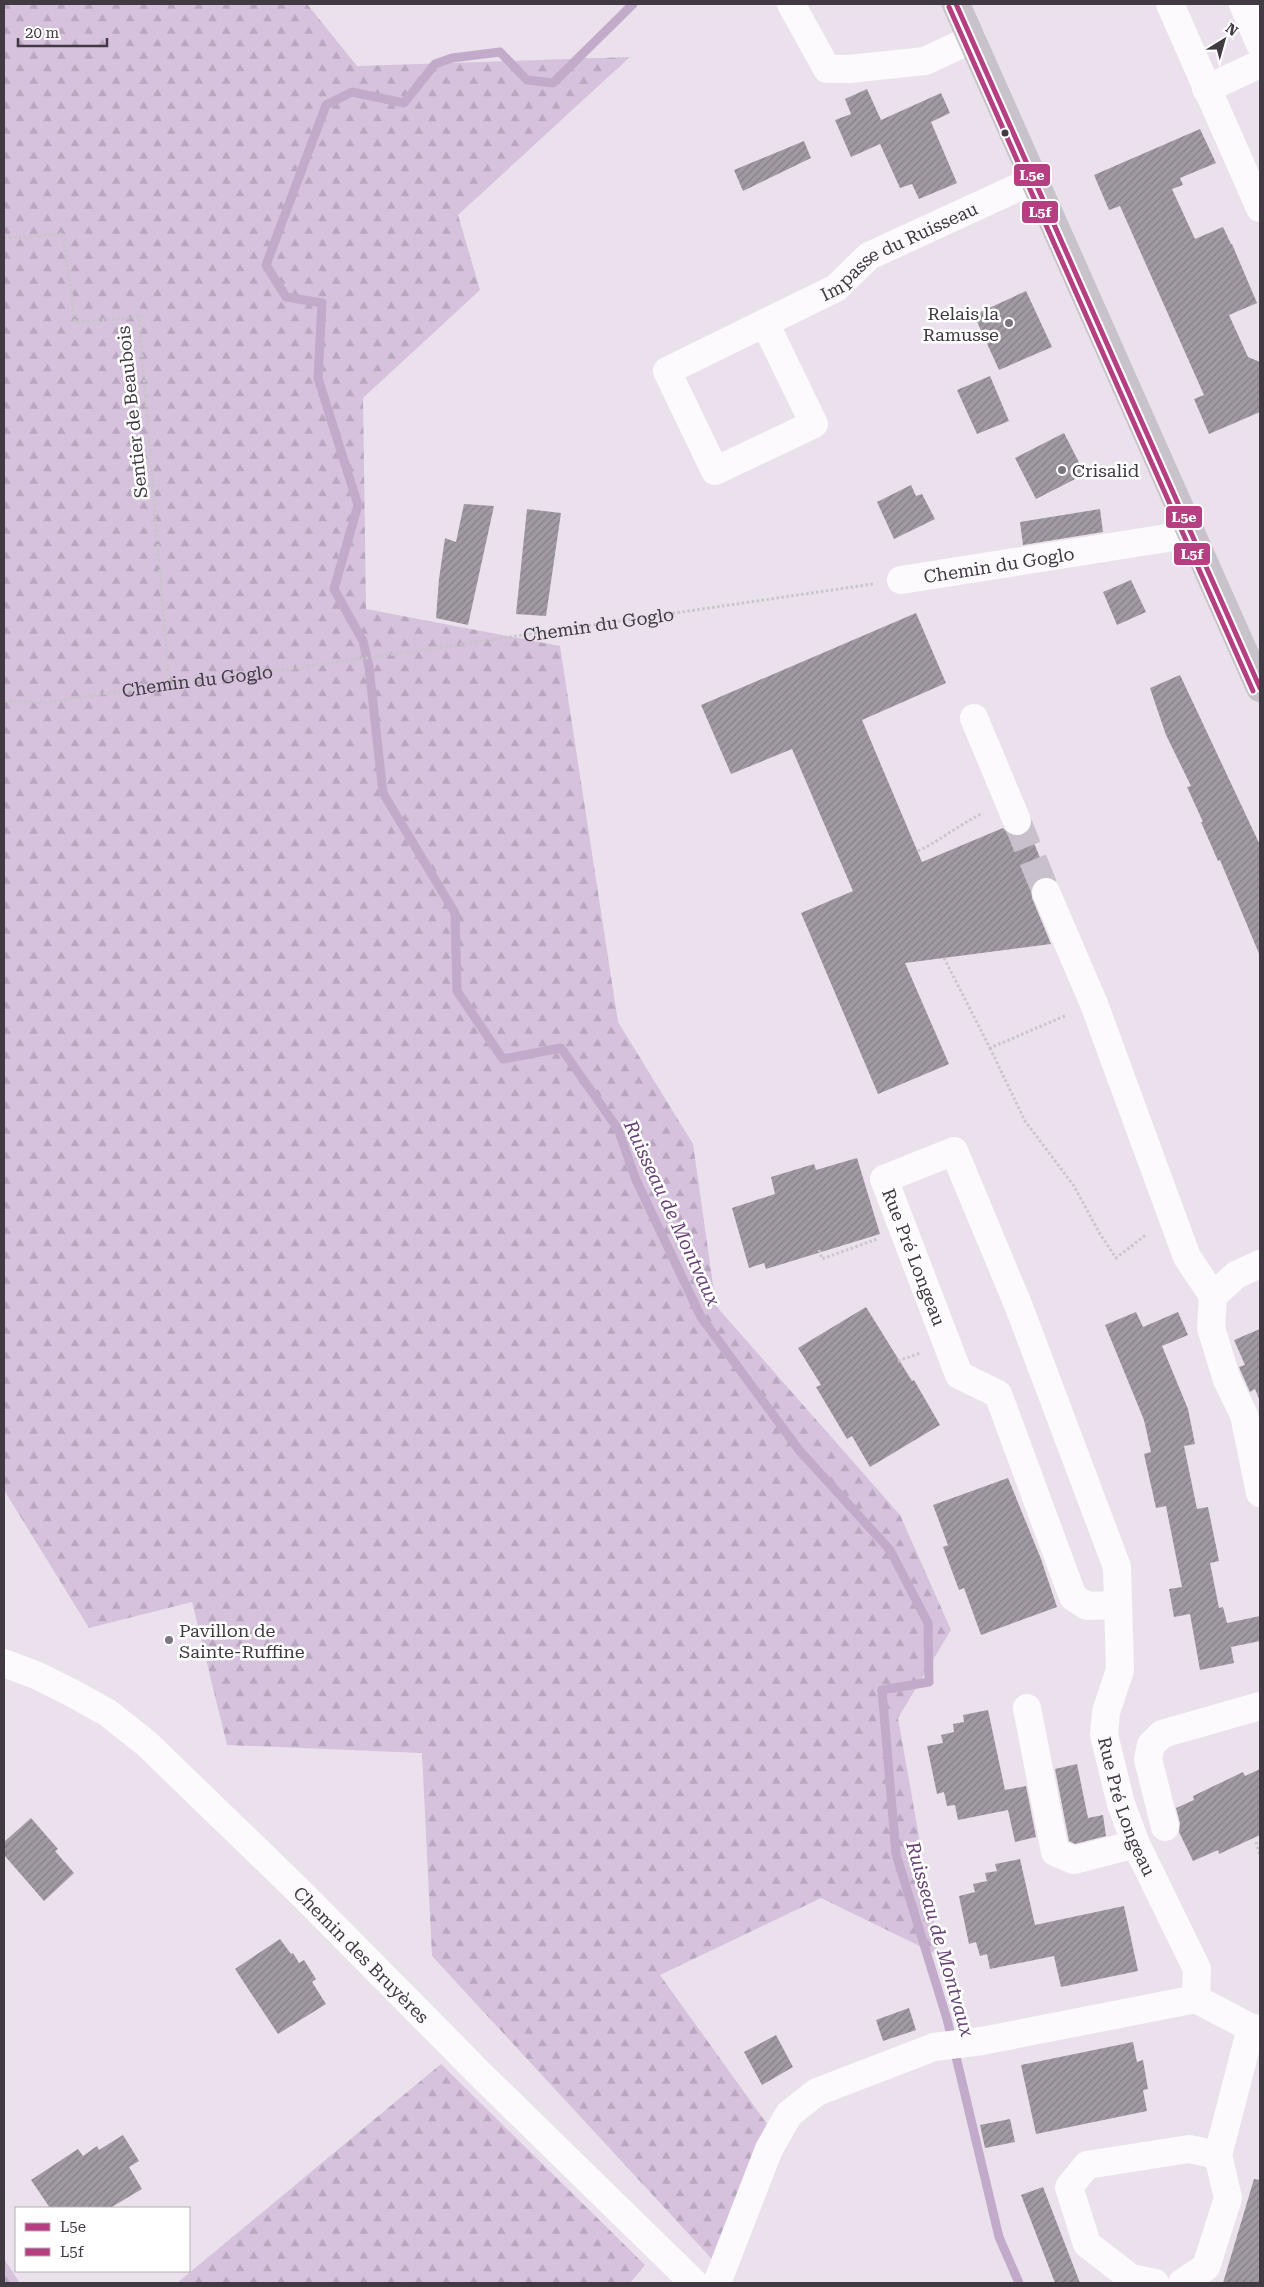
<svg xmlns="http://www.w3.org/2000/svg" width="1264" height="2287" viewBox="0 0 1264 2287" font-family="'Roboto Serif',serif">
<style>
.forest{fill:url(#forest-firs)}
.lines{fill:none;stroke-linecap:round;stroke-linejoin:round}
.stream{stroke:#c2abca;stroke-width:9}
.building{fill:url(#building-hatch)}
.minor-tunnel{stroke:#c8c0cb;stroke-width:28;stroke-dasharray:28 14;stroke-linecap:butt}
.path{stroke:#c9c6ca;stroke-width:3;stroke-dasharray:2.5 2.5;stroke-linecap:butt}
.minor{stroke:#fcfafc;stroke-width:28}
.major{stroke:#c8c2ca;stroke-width:28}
.bus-1-casing{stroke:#fff;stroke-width:9}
.bus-2-casing{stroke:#fff;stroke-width:9}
.bus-1{stroke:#b63f82;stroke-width:5}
.bus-2{stroke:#b63f82;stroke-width:5}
.bus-dot{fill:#413a43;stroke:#fff;stroke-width:2}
.poi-dot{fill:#7c747e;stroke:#fff;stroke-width:2}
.labels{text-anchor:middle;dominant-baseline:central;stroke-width:5;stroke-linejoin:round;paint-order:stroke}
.street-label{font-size:18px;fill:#413a43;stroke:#fff}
.poi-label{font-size:18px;fill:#413a43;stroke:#fff;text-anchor:start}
.water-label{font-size:19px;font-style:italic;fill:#684275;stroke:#fff}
.line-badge{stroke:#fff;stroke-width:2}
.badge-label{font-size:14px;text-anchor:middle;font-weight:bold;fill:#fff}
</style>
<defs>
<pattern id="forest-firs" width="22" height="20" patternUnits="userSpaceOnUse" patternTransform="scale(1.25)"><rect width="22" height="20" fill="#d6c2dd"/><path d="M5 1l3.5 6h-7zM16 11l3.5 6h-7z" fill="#b9a7bf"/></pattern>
<pattern id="building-hatch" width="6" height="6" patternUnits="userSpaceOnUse" patternTransform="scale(1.25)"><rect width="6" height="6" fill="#a19aa3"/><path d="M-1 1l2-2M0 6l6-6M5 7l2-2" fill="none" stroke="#857f86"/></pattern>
</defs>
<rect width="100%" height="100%" fill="#eae1ed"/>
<path class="forest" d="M4,4H307L357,66L630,57L458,215L480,290L363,398L366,609L560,646L618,1022L693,1144L716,1306L900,1515L951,1630L898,1718L940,1956L821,1898L660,1975L775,2135L722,2270L432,1956L422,1753L227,1745L192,1602L89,1628L4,1490Z
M441,2064L645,2265L630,2283H177Z
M4,2259L20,2283H4Z"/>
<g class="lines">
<path class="stream" d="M633,4L553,83L527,80L500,52L452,58L435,64L404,103L352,92L326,105L266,265L286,297L322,303L318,378L358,505L334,589L363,641L369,667L383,793L455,913L457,991L503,1059L561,1048L618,1129L636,1180L701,1317L799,1450L890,1550L928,1623L929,1682L882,1690L896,1854L947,2019L999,2237L1019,2283"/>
</g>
<path class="building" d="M867,89L881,120L941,93L950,113L931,122L957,183L919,199L912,184L900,188L880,144L851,157L835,120L851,114L845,99Z
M1200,129L1216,163L1180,178L1183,185L1172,189L1195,239L1223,227L1231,244H1232L1257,303L1229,315L1248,357L1260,362V412L1209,434L1194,399L1204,395L1120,206L1109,210L1094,175Z
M804,141L811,158L743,191L734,170Z
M1026,291L1052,347L999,370L974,315Z
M990,376L1009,421L977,434L957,390Z
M1064,433L1085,474L1036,499L1015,458Z
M911,485L916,496L922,494L935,519L894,539L877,502Z
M464,504L494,506L468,625L436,618L439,579L445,538L456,542Z
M527,509L561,513L546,616L516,614Z
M1100,509L1103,532L1023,545L1020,522Z
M1131,580L1146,612L1117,625L1103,592Z
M916,613L946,683L862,720L922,862L1003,828L1007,833L1015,836H1023L1029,831L1048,877L1040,878L1034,882L1031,890L1032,898L1051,944L905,963L949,1064L878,1094L801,913L853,891L792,749L731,774L701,705Z
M1180,675L1260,845V956L1220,860L1218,861L1201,822H1203L1187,787L1191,786L1166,735L1150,688Z
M857,1158L880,1234L766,1269L764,1263L749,1268L732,1208L775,1194L771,1177L814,1164L816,1170Z
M866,1307L912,1381L914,1380L940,1425L870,1467L852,1436L847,1439L816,1387L821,1385L798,1348Z
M1136,1312L1143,1327L1178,1312L1188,1335L1162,1346L1188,1409L1195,1444L1184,1446L1197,1509L1208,1507L1219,1561L1210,1563L1219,1608L1223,1607L1227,1623L1260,1616V1641L1231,1647L1234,1663L1200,1670L1190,1614L1174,1617L1169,1589L1182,1587L1166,1506L1156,1508L1144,1454L1151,1452L1144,1420L1105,1325Z
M1260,1329V1401L1255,1389L1250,1392L1242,1374L1239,1367L1245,1365L1234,1340Z
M1008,1478L1041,1559L1057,1607L981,1635L964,1588L959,1590L943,1547L948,1545L933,1505Z
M988,1710L1005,1790L1026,1786L1036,1837L1015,1842L1008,1810L958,1820L955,1805L947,1806L944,1792L937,1794L927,1746L943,1743L941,1735L954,1732L953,1724L964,1722L963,1715Z
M1077,1764L1088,1818L1103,1815L1106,1836L1075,1844L1069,1841L1055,1769Z
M1260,1769V1835L1219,1854L1218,1850L1193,1861L1179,1832L1180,1823L1176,1808L1194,1800L1193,1796L1243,1772L1245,1776Z
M31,1818L58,1849L55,1851L74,1873L44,1901L4,1855V1842Z
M1020,1859L1035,1925L1124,1906L1138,1971L1061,1987L1054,1956L990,1969L987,1954L980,1956L976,1942L969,1944L959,1896L975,1892L973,1884L987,1881L985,1873L997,1871L995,1864Z
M280,1939L291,1954L293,1953L299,1963L304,1960L316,1979L312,1982L326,2004L278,2034L235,1969Z
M909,2008L916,2030L883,2041L876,2020Z
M776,2035L793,2067L762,2085L744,2052Z
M1133,2042L1137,2062L1143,2060L1148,2089L1143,2090L1147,2111L1036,2134L1021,2065Z
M1010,2119L1015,2142L985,2148L980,2125Z
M123,2135L139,2161L129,2167L142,2189L110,2208H50L31,2180L78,2149L83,2156L97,2146L99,2150Z
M1254,2179L1260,2180V2283H1223Z
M1043,2187L1080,2283H1055L1021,2195Z"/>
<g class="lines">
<path class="minor-tunnel" d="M1017,821L1046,892"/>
<g class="path">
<path d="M4,238L63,234L75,322L139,317L169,683"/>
<path id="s1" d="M4,701L45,703L169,683L305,667L873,584"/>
<path d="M918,851C941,840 960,824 983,813"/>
<path d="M944,958L990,1048L1067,1015"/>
<path d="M990,1048L1025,1121L1074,1186L1100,1234L1116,1258L1147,1234"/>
<path d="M819,1250L822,1259L877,1239"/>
<path d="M898,1361L920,1353"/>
<path d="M1256,1842L1260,1855"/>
</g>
<g class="minor">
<path d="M791,4L827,69H849L925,61L972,39"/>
<path d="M1170,4L1260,208"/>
<path d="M1243,4L1260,44"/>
<path d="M1206,89L1260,64"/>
<path id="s2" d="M765,323L814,424L715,471L667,371L836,288L869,256L1034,180"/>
<path id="s3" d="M901,580L1167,538L1189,528"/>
<path d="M974,718L1017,821"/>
<path d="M1046,892L1094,1004L1187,1257L1213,1296"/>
<path d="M1260,1264L1236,1275L1213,1296L1211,1328L1227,1380L1244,1415L1260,1493"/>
<path id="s4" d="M1118,1605L1087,1606L1073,1597L998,1394L959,1375L884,1179L954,1151L1019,1307L1117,1567L1120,1670L1106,1712L1104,1735L1121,1804L1136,1844L1197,1969L1196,1999"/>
<path id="s5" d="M4,1663L38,1676L72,1693L108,1713L147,1744L304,1896L481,2075L694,2283"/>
<path d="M1027,1708L1055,1852L1074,1860L1136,1844"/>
<path d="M1165,1827L1148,1759L1151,1745L1162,1734L1260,1706"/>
<path d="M1196,1999L1251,2028L1260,2029"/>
<path d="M717,2283L769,2149L789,2114L817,2092L934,2047L982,2041L1196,1999"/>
<path d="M1155,2283L1131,2278L1087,2244L1069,2187L1087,2165L1189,2149L1218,2155"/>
<path d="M1182,2283L1206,2267L1228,2198L1218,2155L1251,2028"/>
</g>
<path class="major" d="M956,4L1260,688"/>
<defs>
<path id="bus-1" d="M956,4L1260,688"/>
<path id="bus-2" d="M949,7L1253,691"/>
</defs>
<use href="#bus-1" class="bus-1-casing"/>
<use href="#bus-2" class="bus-2-casing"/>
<use href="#bus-1" class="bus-1"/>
<use href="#bus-2" class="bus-2"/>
</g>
<circle class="bus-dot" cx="1005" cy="133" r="4.5"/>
<g class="poi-dot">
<circle cx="1009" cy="323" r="5"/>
<circle cx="1062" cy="470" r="5"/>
<circle cx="169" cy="1640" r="5"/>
</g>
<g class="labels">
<g class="street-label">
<text stroke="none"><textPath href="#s2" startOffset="595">Impasse du Ruisseau</textPath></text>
<text transform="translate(132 412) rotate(-96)">Sentier de Beaubois</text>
<text stroke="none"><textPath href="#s3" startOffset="99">Chemin du Goglo</textPath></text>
<text stroke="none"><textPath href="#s1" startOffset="600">Chemin du Goglo</textPath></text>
<text stroke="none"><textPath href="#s1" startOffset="195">Chemin du Goglo</textPath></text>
<text transform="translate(914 1257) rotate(69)">Rue Pré Longeau</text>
<text stroke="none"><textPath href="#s4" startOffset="1285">Rue Pré Longeau</textPath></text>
<text stroke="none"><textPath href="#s5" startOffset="466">Chemin des Bruyères</textPath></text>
</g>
<g class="poi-label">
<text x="999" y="313" text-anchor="end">Relais la<tspan x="999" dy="21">Ramusse</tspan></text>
<text x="1072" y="470">Crisalid</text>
<text x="179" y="1630">Pavillon de<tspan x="179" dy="21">Sainte-Ruffine</tspan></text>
</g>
<g class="water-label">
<text transform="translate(672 1213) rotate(65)">Ruisseau de Montvaux</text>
<text transform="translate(940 1939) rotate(74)">Ruisseau de Montvaux</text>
</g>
</g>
<g class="line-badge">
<rect x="1013" y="163" width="38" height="24" rx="5" fill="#b63f82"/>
<rect x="1021" y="200" width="38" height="24" rx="5" fill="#b63f82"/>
<rect x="1165" y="505" width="38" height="24" rx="5" fill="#b63f82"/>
<rect x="1173" y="542" width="38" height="24" rx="5" fill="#b63f82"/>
</g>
<g class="badge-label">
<text x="1032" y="180">L5e</text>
<text x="1040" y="217">L5f</text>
<text x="1184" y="522">L5e</text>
<text x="1192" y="559">L5f</text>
</g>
<rect width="1264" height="2287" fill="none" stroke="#413a43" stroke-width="10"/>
<rect x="15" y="2207" width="175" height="65" fill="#ffffff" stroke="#b3b0b4"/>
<rect x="25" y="2223" width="25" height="8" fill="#b63f82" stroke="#b3b0b4"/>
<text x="60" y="2232" font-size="15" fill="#413a43">L5e</text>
<rect x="25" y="2248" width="25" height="8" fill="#b63f82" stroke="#b3b0b4"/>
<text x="60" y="2257" font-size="15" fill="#413a43">L5f</text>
<g transform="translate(1224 40) rotate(37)" stroke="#ffffff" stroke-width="4" paint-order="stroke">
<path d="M0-4L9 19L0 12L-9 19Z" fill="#413a43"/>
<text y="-8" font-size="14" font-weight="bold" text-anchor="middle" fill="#413a43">N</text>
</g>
<path d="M18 38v8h89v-8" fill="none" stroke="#413a43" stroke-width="2.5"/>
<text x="25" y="38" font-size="15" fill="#413a43" stroke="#ffffff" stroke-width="4" paint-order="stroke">20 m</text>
</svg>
